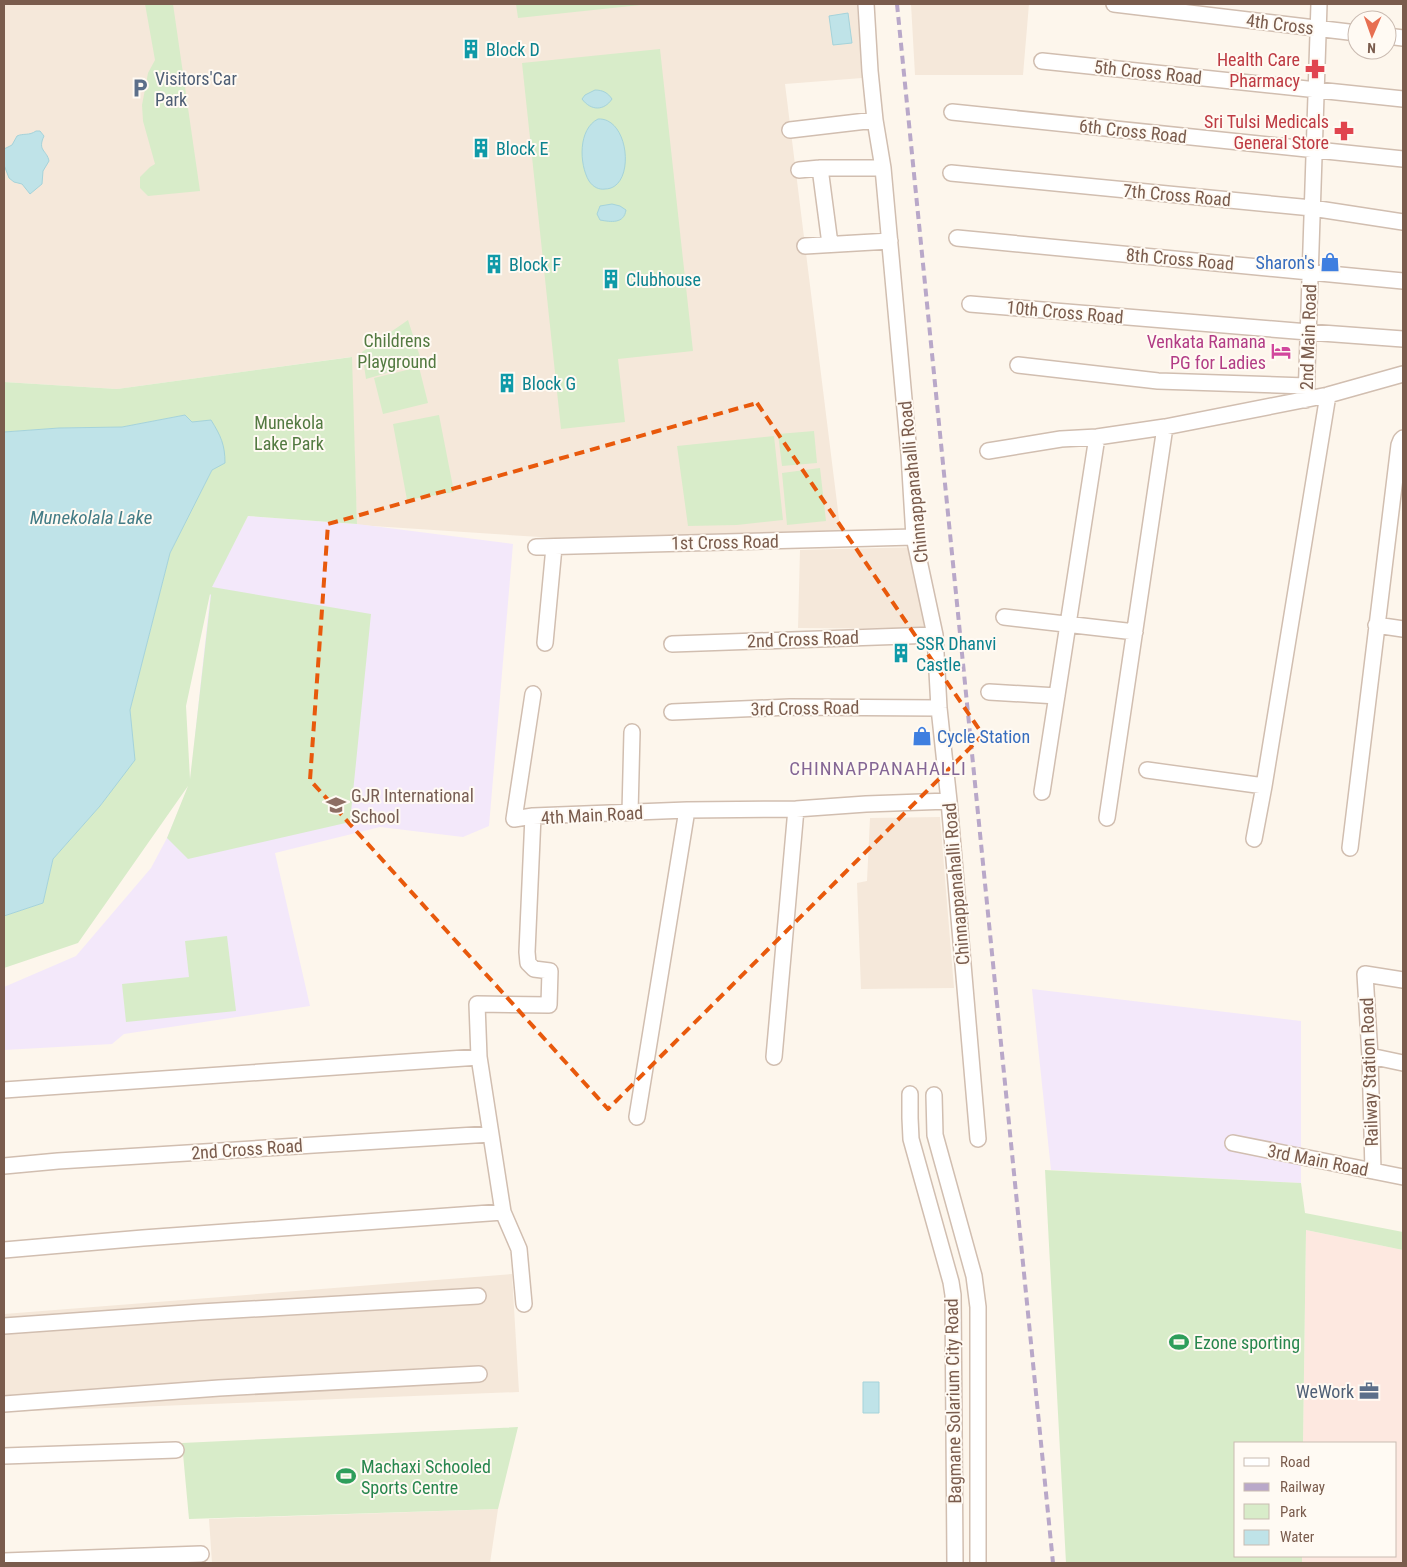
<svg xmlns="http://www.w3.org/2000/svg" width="1407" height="1567" viewBox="0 0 1407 1567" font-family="'Roboto Condensed',sans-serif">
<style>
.residential{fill:#f5e8da}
.commercial{fill:#fde8e0}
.education{fill:#f3e8fa}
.green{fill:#d8ecc9;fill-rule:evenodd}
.water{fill:#bfe3e8;stroke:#a5d3da}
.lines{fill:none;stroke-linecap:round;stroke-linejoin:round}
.minor-casing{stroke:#d1beb0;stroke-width:18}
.minor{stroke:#fff;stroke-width:15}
.rail{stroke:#b9a8c9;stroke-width:4;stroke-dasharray:8 5;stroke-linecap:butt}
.marked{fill:none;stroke:#e8590c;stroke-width:4;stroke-dasharray:10 6;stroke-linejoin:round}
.labels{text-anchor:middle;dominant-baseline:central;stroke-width:4;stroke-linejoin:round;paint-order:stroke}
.street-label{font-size:18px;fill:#7a5c4d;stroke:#fffaf3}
.culture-label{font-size:18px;fill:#0d838f;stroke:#fffaf3;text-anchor:start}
.health-label{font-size:18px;fill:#be3a42;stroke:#fffaf3;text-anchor:end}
.service-label{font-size:18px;fill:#4e5e75;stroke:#fffaf3;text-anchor:start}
.shop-label{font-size:18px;fill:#366cbe;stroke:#fffaf3;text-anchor:end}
.park-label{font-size:18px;fill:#537a41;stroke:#fffaf3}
.hotel-label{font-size:18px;fill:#b23c85;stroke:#fffaf3;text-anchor:end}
.education-label{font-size:18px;fill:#785e54;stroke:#fffaf3;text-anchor:start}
.leisure-label{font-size:18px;fill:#27864d;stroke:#fffaf3;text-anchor:start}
.water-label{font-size:19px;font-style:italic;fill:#437c86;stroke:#fffaf3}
.neighbourhood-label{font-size:19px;letter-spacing:1px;fill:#846695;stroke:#fffaf3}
</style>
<rect width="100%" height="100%" fill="#fdf6ec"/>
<path class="residential" d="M4,4H857L862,78L785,84L841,535L555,538L357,525L351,357L117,389L4,382Z
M911,4H1029L1023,75H915Z
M923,547L931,629L798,628L800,550Z
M940,817L954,988L861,989L857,883L867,881L870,818Z
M512,1274L519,1392L4,1412V1314Z
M498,1509L490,1563H212L209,1519Z"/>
<path class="commercial" d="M1306,1230L1403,1250V1563H1302V1556H1396V1443H1303Z"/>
<path class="education" d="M248,516L357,524L513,544L489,826L463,837L380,827L275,853L310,1006L124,1034L112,1044L4,1050V987L76,956L151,868L167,838L190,783L211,587Z
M1032,989L1301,1021V1183L1051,1170Z"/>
<path class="green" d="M145,4H173L200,191L148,196L140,188V177L150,167L155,164L143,121L142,105L148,73L155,60Z
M516,4H650L518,18Z
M660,49L693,351L618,359L625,422L561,429L522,63Z
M408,320L422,363L366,379L362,352Z
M352,357L357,524L248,516L212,587L371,614L350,822L188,859L167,838L188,786L78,943L4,968V916L43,903L53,859L100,806L134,760L130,710L170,553L212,470L192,422L185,415L122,427L59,428L4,432V382L117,389ZM210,594L211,595L190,779L186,706Z
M419,367L428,403L383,414L374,378Z
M439,415L454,492L407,500L393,424Z
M814,431L817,463L782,466L778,434Z
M774,436L783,520L737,525L688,526L677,446Z
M820,468L826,521L787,525L782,473Z
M227,936L236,1011L126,1022L122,984L189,977L185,941Z
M1045,1170L1301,1183L1305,1213L1403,1232V1250L1306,1230L1303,1443H1236V1556H1302V1563H1066Z
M518,1427L498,1509L189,1519L182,1443Z"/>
<path class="water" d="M848,13L852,43L833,45L829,16Z
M595,90C603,90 608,93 612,99C604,111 591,111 582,99L585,95Z
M598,119C630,117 636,189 605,189C599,190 593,187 589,181C579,164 578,129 598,119Z
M36,131H40L44,136C37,151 47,150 49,161L43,171L42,184L30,194L22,184L14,182L9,178L4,165V149L12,145L17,136C23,133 29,136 36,131Z
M612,204L620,206L626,210C624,224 611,222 600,220L597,214L600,206Z
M185,415L192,422L211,420C221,436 225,445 225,463L212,470L170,553L130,710L135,760L100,806L53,859L43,903L4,916V432L59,428L122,427Z
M863,1382H879V1413H863Z"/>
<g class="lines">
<defs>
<path id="minor" d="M866,4L870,71L875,120L883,168L909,454L914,537L935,635L939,708L949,801L978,1139
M1114,4L1357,33
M1387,36L1403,38
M1042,61L1403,99
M952,112L1403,159
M790,130L875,120
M820,168L830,244
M799,170L820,168H883
M951,173L1312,208L1403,222
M957,238L1403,281
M805,246L890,241
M970,304L1308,332L1403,339
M1018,365L1158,381L1306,386
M1306,400L1319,4
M988,451L1061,439L1097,437L1165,427L1328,395L1403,374
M536,547L914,537
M1004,617L1135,632
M1376,625L1403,629
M545,643L554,547
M672,644L935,635
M989,692L1057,696
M533,694L514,819L533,816L687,810L796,809L866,804L949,801
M672,712L790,707L939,708
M1147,770L1264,786L1328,395
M1042,792L1097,437
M630,813L632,732
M1107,818L1165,427
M1254,839L1264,786
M1350,848L1399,445L1401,440L1403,438
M1370,1056L1403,1063
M774,1057L796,809
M4,1090L479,1057
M910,1094V1118L911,1139L951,1282L953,1295L955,1563
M934,1095L935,1135L974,1276L978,1307V1563
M637,1117L687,810
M1233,1143L1403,1177
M4,1166L58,1161L491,1134
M1373,1171L1370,1056L1365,974L1403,980
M4,1250L143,1238L503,1212
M524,1304L519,1249L503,1212L479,1057L477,1004L549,1005L550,971L534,969L528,963L527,952L533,816
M4,1326L200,1312L478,1296
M4,1404L219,1388L479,1374
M4,1456L176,1450
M4,1561L201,1554"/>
</defs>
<use href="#minor" class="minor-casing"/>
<use href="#minor" class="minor"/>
<path class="rail" d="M897,4L1053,1563"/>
</g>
<path class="marked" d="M757,403L983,735L608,1109L310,780L328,524Z"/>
<defs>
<symbol id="building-bare" viewBox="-9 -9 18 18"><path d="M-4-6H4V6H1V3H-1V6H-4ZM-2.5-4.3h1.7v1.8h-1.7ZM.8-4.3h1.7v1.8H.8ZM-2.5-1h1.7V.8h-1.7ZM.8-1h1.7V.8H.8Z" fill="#0f9aa8" stroke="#fffaf3" stroke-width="2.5" paint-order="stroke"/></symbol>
<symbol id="pharmacy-bare" viewBox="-9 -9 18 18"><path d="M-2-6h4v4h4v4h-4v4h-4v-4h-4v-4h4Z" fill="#e0444e" stroke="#fffaf3" stroke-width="2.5" paint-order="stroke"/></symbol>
<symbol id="parking-bare" viewBox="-9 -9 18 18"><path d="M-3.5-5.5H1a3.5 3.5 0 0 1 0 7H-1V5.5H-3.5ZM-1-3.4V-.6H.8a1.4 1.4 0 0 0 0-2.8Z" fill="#5c6f8a" stroke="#fffaf3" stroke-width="2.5" paint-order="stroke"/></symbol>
<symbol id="shop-bare" viewBox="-9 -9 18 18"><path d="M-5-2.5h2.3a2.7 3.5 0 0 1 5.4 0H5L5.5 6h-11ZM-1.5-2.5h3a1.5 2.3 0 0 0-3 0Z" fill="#3f7fe0" stroke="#fffaf3" stroke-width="2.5" paint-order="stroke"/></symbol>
<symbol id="hotel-bare" viewBox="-9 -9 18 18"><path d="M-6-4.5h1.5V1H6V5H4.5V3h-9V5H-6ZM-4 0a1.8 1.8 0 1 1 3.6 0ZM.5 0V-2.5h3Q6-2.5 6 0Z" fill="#d1479c" stroke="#fffaf3" stroke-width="2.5" paint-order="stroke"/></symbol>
<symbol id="school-bare" viewBox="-9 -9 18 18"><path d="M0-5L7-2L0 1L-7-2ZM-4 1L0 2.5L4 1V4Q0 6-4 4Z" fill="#8d6e63" stroke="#fffaf3" stroke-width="2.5" paint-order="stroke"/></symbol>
<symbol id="stadium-bare" viewBox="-9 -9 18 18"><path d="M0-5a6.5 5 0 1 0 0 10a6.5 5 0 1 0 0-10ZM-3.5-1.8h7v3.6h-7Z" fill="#2e9e5b" stroke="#fffaf3" stroke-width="2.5" paint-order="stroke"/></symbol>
<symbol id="office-bare" viewBox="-9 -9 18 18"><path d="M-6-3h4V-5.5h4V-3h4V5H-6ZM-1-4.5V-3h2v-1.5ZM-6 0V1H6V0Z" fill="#5c6f8a" stroke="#fffaf3" stroke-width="2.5" paint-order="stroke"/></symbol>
</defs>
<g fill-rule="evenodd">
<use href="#building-bare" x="457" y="35" width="28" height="28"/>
<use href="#pharmacy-bare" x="1301" y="55" width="28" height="28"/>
<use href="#parking-bare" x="126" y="74" width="28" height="28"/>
<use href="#pharmacy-bare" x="1330" y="117" width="28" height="28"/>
<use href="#building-bare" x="467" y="134" width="28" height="28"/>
<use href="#shop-bare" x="1316" y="248" width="28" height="28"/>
<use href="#building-bare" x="480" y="250" width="28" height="28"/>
<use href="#building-bare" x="597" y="265" width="28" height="28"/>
<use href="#hotel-bare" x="1267" y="337" width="28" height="28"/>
<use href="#building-bare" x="493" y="369" width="28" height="28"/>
<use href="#building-bare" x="887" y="639" width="28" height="28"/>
<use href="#shop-bare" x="908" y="722" width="28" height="28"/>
<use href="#school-bare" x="322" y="791" width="28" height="28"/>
<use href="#stadium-bare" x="1165" y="1328" width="28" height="28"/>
<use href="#office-bare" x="1355" y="1377" width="28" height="28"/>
<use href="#stadium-bare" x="332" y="1462" width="28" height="28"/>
</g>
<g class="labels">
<g class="street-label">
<text transform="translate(1280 24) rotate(7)">4th Cross</text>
<text transform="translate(1148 72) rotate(6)">5th Cross Road</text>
<text transform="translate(1133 131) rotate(6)">6th Cross Road</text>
<text transform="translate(1177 195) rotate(5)">7th Cross Road</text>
<text transform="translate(1180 259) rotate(5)">8th Cross Road</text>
<text transform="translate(1065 312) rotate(5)">10th Cross Road</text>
<text transform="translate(1308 337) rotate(-88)">2nd Main Road</text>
<text transform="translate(913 482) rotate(-96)">Chinnappanahalli Road</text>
<text transform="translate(725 542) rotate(-1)">1st Cross Road</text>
<text transform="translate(803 639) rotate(-2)">2nd Cross Road</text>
<text transform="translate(805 708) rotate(-1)">3rd Cross Road</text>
<text transform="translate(592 815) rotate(-3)">4th Main Road</text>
<text transform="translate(956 884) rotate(-95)">Chinnappanahalli Road</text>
<text transform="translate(1369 1072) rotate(-92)">Railway Station Road</text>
<text transform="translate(247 1149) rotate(-4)">2nd Cross Road</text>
<text transform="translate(1318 1160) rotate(11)">3rd Main Road</text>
<text transform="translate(953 1401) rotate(-91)">Bagmane Solarium City Road</text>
</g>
<g class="culture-label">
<text x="486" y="49">Block D</text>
<text x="496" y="148">Block E</text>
<text x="509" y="264">Block F</text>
<text x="626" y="279">Clubhouse</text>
<text x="522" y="383">Block G</text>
<text x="916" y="643">SSR Dhanvi<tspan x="916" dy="21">Castle</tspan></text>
</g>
<g class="health-label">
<text x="1300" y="59">Health Care<tspan x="1300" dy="21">Pharmacy</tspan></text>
<text x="1329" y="121">Sri Tulsi Medicals<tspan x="1329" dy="21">General Store</tspan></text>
</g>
<g class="service-label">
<text x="155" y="78">Visitors'Car<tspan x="155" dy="21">Park</tspan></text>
<text x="1354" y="1391" text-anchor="end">WeWork</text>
</g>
<g class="shop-label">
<text x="1315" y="262">Sharon's</text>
<text x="937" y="736" text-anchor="start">Cycle Station</text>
</g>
<g class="park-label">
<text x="397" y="340">Childrens<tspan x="397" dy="21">Playground</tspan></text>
<text x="289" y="422">Munekola<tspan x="289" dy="21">Lake Park</tspan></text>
</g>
<g class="hotel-label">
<text x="1266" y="341">Venkata Ramana<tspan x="1266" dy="21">PG for Ladies</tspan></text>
</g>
<g class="education-label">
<text x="351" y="795">GJR International<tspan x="351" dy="21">School</tspan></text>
</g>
<g class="leisure-label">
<text x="1194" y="1342">Ezone sporting</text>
<text x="361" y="1466">Machaxi Schooled<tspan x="361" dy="21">Sports Centre</tspan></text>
</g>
<g class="water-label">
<text x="91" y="517">Munekolala Lake</text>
</g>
<g class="neighbourhood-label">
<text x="878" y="768">CHINNAPPANAHALLI</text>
</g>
</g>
<rect width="1407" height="1567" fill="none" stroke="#7a5c4d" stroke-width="10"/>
<rect x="1234" y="1442" width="162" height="115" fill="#fffaf3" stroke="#cabbb1"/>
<rect x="1244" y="1458" width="25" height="8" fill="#ffffff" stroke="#cabbb1"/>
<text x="1280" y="1467" font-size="15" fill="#7a5c4d">Road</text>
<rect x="1244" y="1483" width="25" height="8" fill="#b9a8c9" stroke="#cabbb1"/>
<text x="1280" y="1492" font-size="15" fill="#7a5c4d">Railway</text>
<rect x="1244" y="1504" width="25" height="15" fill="#d8ecc9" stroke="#cabbb1"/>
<text x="1280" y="1517" font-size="15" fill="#7a5c4d">Park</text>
<rect x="1244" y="1530" width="25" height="15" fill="#bfe3e8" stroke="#cabbb1"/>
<text x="1280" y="1542" font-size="15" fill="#7a5c4d">Water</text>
<g transform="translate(1372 35) rotate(182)"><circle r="24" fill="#fffaf3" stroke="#cabbb1"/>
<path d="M0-4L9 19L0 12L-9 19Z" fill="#e76f51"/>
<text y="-8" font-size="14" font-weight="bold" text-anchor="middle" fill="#7a5c4d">N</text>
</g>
</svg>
